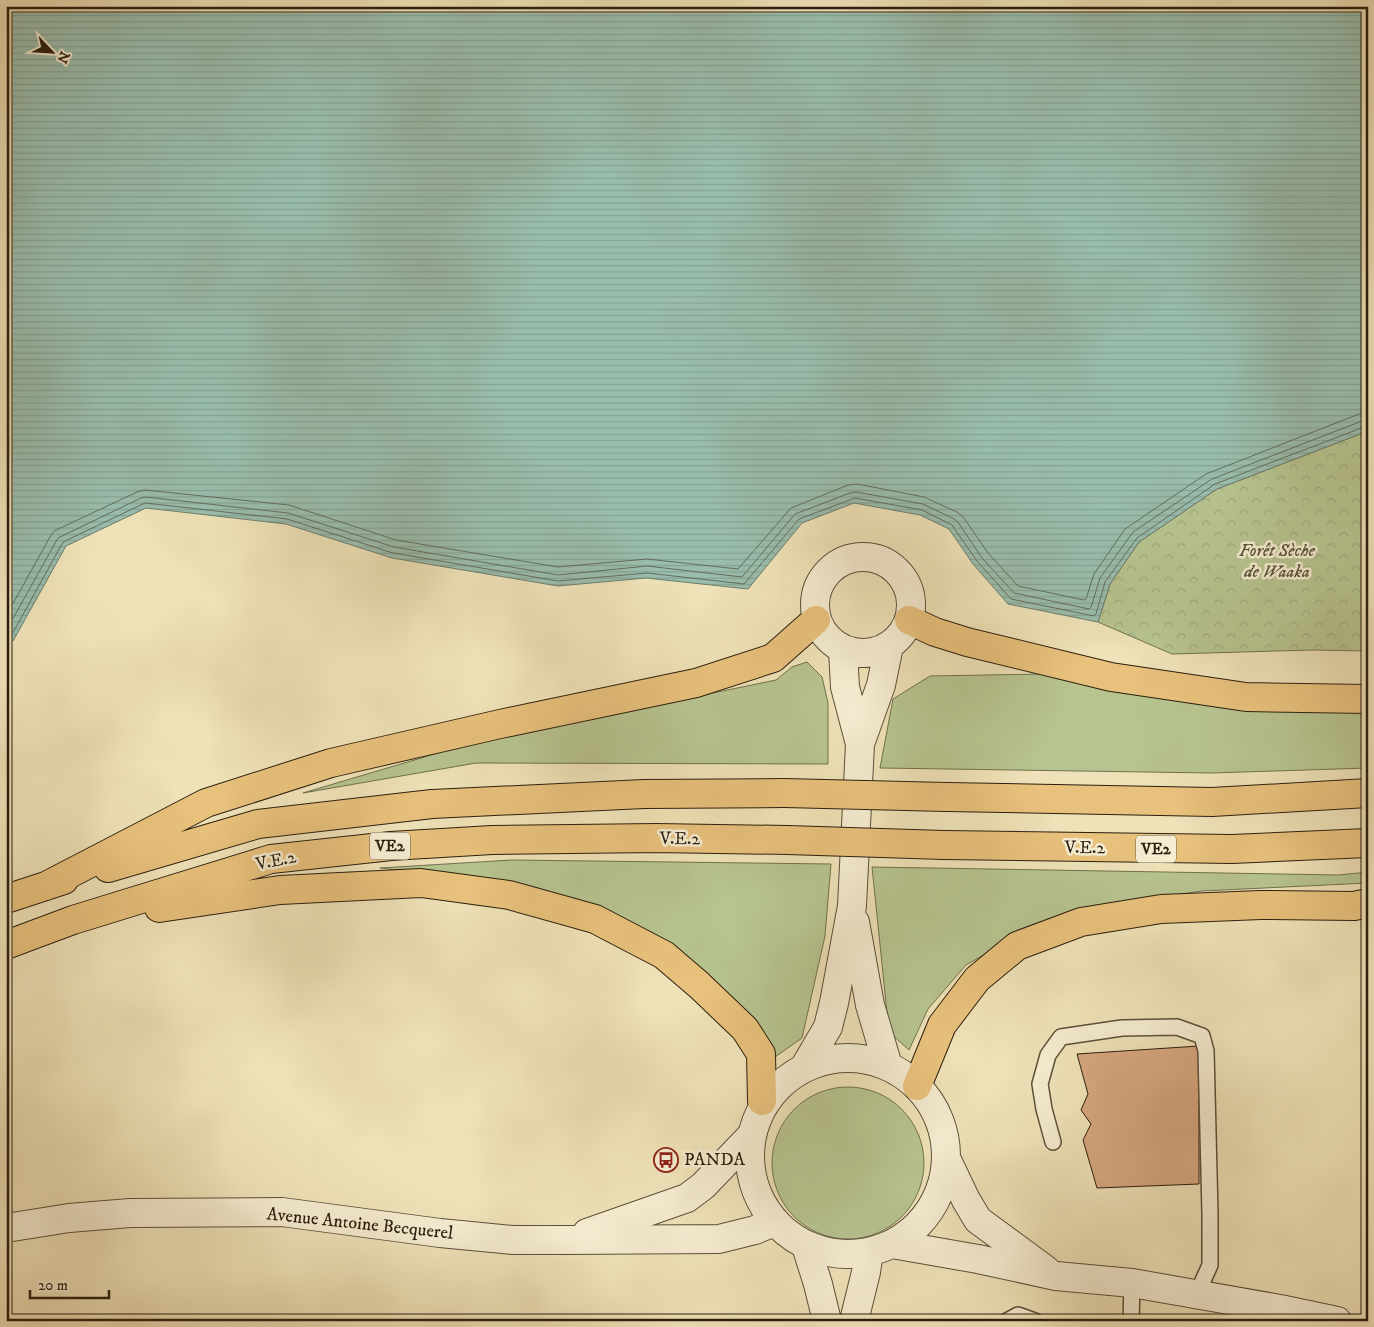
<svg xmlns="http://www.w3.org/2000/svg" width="1374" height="1327" viewBox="0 0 1374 1327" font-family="'IM FELL DW Pica',serif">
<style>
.green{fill:#b7c490;stroke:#707150}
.forest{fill:url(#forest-crowns);stroke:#707150}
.water{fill:url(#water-rules);stroke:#6d7e6e}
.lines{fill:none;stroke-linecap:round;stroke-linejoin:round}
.shore{stroke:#626e5e;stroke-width:1}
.building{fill:#d7a67f;stroke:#2a1e0f}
.service-casing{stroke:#5b4f39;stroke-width:18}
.minor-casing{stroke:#5b4f39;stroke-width:30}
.tertiary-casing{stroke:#5b4f39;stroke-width:30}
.trunk-casing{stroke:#2a1e0f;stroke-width:30}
.service{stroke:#f5ecd1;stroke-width:15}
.minor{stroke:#f5ecd1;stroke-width:28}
.tertiary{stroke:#f5ecd1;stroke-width:28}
.trunk{stroke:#e8c17c;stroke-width:28}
.trunk-bridge-casing{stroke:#2a1e0f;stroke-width:30;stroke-linecap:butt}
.trunk-bridge{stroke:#e8c17c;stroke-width:28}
.labels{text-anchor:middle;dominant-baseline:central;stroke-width:5;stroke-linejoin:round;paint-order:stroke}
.shield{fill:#f5ecd1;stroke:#675c49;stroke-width:1}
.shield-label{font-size:16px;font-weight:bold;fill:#2a1e0f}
.park-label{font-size:18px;font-style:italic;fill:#545036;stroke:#f5ecd1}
.street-label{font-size:18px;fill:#2a1e0f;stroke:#f5ecd1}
.poi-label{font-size:18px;fill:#2a1e0f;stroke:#f5ecd1;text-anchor:start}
</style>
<defs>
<pattern id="forest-crowns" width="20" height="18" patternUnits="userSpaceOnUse" patternTransform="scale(1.25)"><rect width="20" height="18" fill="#b7c490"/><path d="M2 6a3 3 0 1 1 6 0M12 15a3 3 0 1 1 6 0" fill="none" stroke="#9ea87b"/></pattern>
<pattern id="water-rules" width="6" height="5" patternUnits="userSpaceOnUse" patternTransform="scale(1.25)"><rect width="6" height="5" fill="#9abeae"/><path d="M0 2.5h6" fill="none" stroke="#85a394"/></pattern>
</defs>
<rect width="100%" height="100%" fill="#efe2b8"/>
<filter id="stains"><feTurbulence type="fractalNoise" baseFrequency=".004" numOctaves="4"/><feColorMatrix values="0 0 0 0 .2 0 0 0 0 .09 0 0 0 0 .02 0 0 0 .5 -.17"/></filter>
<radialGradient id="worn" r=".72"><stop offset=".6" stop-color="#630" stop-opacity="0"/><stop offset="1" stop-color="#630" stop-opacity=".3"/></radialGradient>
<path class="green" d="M807,662L822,677L828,703V764L476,763L303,793L475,742L776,680L792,667Z
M1042,674L1368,706V768L1212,773L880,768L893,699L930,676Z
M512,860L831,864L825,936L802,1038L775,1057L734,1001L508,883L380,868Z
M872,867L1339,875L1368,872V883L1202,891L1096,907L1024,932L966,965L928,1009L909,1050L889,1032Z
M772 1163a76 76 0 1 1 152 0a76 76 0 1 1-152 0Z"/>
<path class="forest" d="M1368,431V651L1312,650L1172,654L1098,622L1110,584L1139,542L1217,489Z"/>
<path class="water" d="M6,6H1368V431L1217,489L1139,542L1110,584L1098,622L1008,604L973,564L949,529L920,515L854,503L802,523L748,589L646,578L558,586L392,558L286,524L146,508L66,546L13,641L6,648Z"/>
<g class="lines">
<path class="shore" d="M6,616L50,537L54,531L137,492L145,490L289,505L396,540L558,567L647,559L738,569L791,508L848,485L857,484L924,497L957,512L964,518L988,553L1018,586L1084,600L1086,599L1094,574L1125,529L1206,474L1359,414L1368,413
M6,631L58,538L141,498L146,497L288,513L394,547L558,575L647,566L742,577L795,514L850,493L856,492L923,504L954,519L958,522L982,558L1014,593L1089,609L1091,607L1100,578L1133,532L1212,479L1362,421L1368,420
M6,641L10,638L63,542L145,503L287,519L393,553L558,581L647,573L744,584L799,519L855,498L922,510L952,525L977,561L1011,599L1094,616L1096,614L1105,582L1137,538L1215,484L1364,427H1368"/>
</g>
<path class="building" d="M1199,1046V1184L1097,1188L1083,1140L1091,1124L1081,1110L1088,1094L1077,1054Z"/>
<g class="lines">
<defs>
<path id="service" d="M1053,1142L1044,1109L1040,1084L1048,1055L1061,1037L1122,1028L1177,1027L1202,1036L1206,1051L1210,1214V1265L1197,1294
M1007,1321L1018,1315L1035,1321
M1131,1321L1132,1283"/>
<path id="minor" d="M806,1246L818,1284L827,1321
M854,1321L866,1272L869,1252"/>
<path id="tertiary" d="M815 605a48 48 0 1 1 96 0a48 48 0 1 1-96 0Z
M843,650L845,687L860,744
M855,922L870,1005L888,1066
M750 1156a98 98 0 1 1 196 0a98 98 0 1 1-196 0Z
M804,1068L828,1027L834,1003L852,906L860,744L881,685L889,646
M946,1158L966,1200L978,1220L1046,1270
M6,1228L69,1218L130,1213L282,1212L440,1233L513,1240H565L719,1239L755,1230L774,1222
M587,1233L687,1198L703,1186L752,1135
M892,1244L978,1259L1056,1276L1132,1283L1280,1309L1337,1321"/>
<path id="trunk" d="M909,620L935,632L967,642L1111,677L1246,697L1368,699
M947,797L1212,802L1368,793
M944,845L1232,849L1368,843
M108,868L258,824L432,804L644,794L784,793
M46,886L206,803L331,763L500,724L696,683L773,658L816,620
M6,899L64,880
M159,908L280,890L421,883L509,895L595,919L664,955L699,985L745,1029L761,1054L762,1101
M6,945L73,920L271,859L391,846L492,840L656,838L787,840
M917,1086L942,1025L977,979L1017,946L1081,922L1161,909L1261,905L1354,906L1368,903"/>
</defs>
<use href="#service" class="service-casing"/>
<use href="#minor" class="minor-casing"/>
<use href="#tertiary" class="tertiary-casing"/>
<use href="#trunk" class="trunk-casing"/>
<use href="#service" class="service"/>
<use href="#minor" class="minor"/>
<use href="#tertiary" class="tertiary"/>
<use href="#trunk" class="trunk"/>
<defs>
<path id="trunk-bridge" d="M784,793L947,797
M787,840L944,845"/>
</defs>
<use href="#trunk-bridge" class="trunk-bridge-casing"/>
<use href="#trunk-bridge" class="trunk-bridge"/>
</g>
<defs>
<symbol id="bus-ring" viewBox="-11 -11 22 22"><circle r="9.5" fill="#f5ecd1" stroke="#8f2418" stroke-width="1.5"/><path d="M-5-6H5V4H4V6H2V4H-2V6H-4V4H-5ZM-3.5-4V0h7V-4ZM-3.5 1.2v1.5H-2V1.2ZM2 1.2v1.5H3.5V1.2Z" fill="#8f2418"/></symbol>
</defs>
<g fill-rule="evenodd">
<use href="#bus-ring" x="652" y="1146" width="28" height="28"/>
</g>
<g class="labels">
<g class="shield">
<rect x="370" y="832.5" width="40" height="27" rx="4"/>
<rect x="1136" y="835.5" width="40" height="27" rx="4"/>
</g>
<g class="shield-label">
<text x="390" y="846">VE2</text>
<text x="1156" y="849">VE2</text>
</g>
<g class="park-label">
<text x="1277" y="551">Forêt Sèche<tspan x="1277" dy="21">de Waaka</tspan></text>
</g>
<g class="street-label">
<text transform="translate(680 839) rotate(1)">V.E.2</text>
<text transform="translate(1085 848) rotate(1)">V.E.2</text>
<text transform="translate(276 861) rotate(-11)">V.E.2</text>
<text transform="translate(360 1224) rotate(6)">Avenue Antoine Becquerel</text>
</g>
<g class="poi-label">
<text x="684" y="1160">PANDA</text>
</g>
</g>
<rect width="1374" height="1327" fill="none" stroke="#efe2b8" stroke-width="25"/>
<rect x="8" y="8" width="1359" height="1312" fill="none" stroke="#2a1e0f" stroke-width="2.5"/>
<rect x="12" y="12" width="1349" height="1302" fill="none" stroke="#2a1e0f"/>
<g transform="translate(52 52) rotate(115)" stroke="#f5ecd1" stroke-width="4" paint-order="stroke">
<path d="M0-4L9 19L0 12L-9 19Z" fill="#2a1e0f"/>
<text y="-8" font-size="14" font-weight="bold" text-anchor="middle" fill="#2a1e0f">N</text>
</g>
<path d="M30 1290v8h79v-8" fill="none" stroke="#2a1e0f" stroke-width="2.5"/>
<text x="38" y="1290" font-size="15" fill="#2a1e0f" stroke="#f5ecd1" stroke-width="4" paint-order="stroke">20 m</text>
<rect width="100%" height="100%" filter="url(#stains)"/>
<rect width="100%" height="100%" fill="url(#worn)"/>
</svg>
